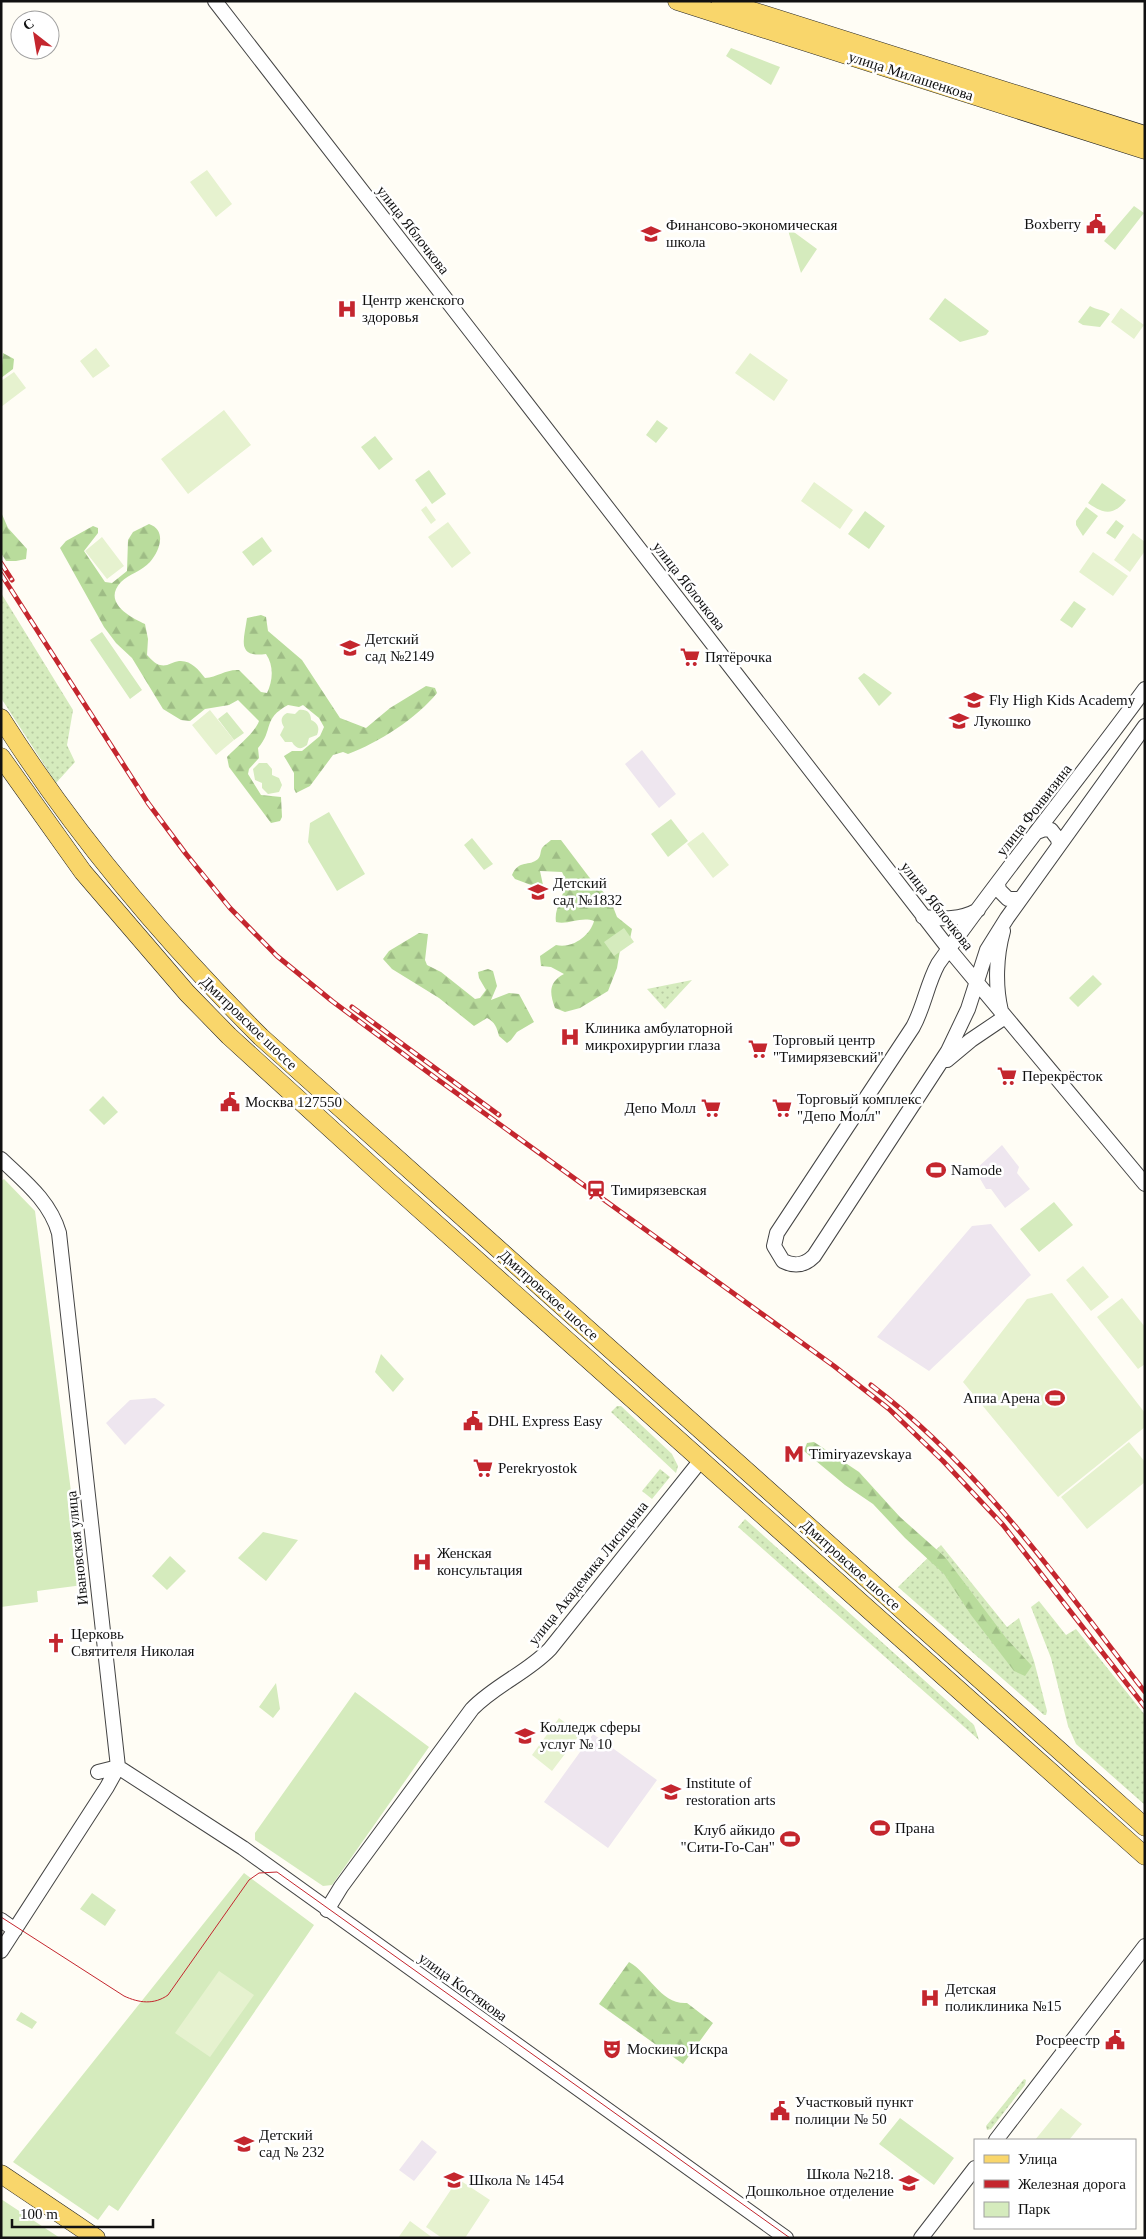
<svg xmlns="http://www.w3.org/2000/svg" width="1146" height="2239" viewBox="0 0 1146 2239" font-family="'Times New Roman',serif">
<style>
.industrial{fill:#eee6ef}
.grass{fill:url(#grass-dots)}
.forest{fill:url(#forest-firs)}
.park{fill:#d5ebbd}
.pitch{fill:#e6f2cf}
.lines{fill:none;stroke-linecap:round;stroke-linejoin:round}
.minor-casing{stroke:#444;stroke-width:16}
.major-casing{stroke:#222;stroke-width:19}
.minor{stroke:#fff;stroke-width:14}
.major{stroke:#f9d66b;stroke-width:18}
.tram{stroke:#c4262e;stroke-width:1}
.rail-casing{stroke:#c4262e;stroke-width:5}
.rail{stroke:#fff;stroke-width:3;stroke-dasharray:9;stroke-linecap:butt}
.labels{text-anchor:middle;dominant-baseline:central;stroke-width:5;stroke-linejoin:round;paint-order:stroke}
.street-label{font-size:15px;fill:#111;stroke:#fff}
.poi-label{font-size:15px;fill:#111;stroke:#fff;text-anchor:start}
</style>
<defs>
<pattern id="grass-dots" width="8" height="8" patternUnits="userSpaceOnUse" patternTransform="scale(1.25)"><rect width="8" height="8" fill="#d5ebbd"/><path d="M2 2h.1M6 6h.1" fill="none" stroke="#b6c8a1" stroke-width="1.8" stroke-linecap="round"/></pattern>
<pattern id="forest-firs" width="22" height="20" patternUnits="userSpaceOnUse" patternTransform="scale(1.25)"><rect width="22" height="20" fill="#b9dc9c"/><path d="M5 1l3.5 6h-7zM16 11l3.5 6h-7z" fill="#9ebc85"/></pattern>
</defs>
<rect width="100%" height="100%" fill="#fffdf5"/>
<path class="industrial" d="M642,750L676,794L659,808L625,764Z
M1002,1145L1019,1167L1017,1173L1030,1189L1005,1208L991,1189H986L975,1170Z
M991,1224L1031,1275L929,1371L877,1337L972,1226Z
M155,1398L165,1405L125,1445L106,1423L130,1400Z
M593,1734L657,1780L608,1848L544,1802Z
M422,2140L437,2152L414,2181L399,2170Z"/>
<path class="grass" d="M1,593L73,710L67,745L75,762L56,783L1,698Z
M692,980L665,1009L647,989Z
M617,1406H621L672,1454L678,1466L676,1473L611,1412Z
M660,1469L670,1477L652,1499L642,1491Z
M745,1519L974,1725L979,1740L738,1527Z
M941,1545L1007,1627L1019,1618L1034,1661L1047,1711L1046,1715H1044L898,1587Z
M1039,1601L1066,1635L1076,1629L1145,1715V1805L1076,1744L1068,1726L1051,1658L1031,1607Z
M1024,2079L1026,2080L1025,2085L991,2129L987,2130L986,2126Z"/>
<path class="forest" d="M3,353L14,359L13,369L1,378Z
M1,512L8,528L27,549L26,559L16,561H6L1,553Z
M149,524C167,530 160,551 150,562C142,571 129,574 121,582C102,602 130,617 145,624L148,639L147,655C150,658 155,664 160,665C167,667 172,662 179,661C191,660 199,670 205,678C218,677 226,669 239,670L261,692L267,693C273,680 274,666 266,654C236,658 244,640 247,618L261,615L266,617L268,631L302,660L340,718L366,728L390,708L426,686L435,688L437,693C417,718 378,743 348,754L343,752L333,755L310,786L296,793L294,789V773L284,756L292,751H302L320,736L324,727L319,718L303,705L299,707L288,705C262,719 274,730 258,748L259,758L249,769L248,774L261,795L281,797L282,817L280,821L271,823L229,767L227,757C237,746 255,733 259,721L238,700L229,705L205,709L190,721L181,720L163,709L132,658L116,643L104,627L60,548L66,541L93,526L98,528V533L84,551L105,582L112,583L127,571L128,540L133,532Z
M551,840H561L589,877L610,899L617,917L632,929L630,939L620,950L617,968L608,991L580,1008L565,1012L555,1008C549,992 549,982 564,974L551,967L541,966L540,956L556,945C572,949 590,936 594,921C581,916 569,925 556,922C553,904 572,890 562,872L540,871L543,885L539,888L515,879L512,875C519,859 529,867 538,859C541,856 540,852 542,848C544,845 549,842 551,840Z
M419,933L428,934L425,960L427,965L441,972L475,999L480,998L486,990L479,978L478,972L488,969L493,971L497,986L491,1000L509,993L519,994L534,1022L517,1032L511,1040L507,1043L499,1036C497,1028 495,1022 487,1018L474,1026L439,998L392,969L383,959L389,951Z
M814,1442L859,1472L900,1517L945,1557L1006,1638L1032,1666L1025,1676L1014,1671L971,1615L944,1574L905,1538L873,1504L845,1485L804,1451L807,1443Z
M629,1962C649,1973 661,2005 687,2003L713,2023L683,2064L599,2004Z"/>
<path class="park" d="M731,48L780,67L771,85L726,56Z
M1134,206L1144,213L1115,250L1104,241Z
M787,227L817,249L801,273Z
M945,298L989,331L986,335L960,342L929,319Z
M1090,306C1096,310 1103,309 1110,314L1100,327L1083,325L1078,322Z
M657,420L668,428L656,443L646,435Z
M375,436L393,459L379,470L361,447Z
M429,470L446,494L432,504L415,480Z
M1102,483L1126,500C1114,516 1103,514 1088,503Z
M1086,507L1098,516L1083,536L1076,525V521Z
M865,511L885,526L869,549L848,534Z
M1116,520L1124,526L1115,539L1106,533Z
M262,537L272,551L253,566L242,552Z
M1074,601L1086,609L1072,628L1060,620Z
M102,632L142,690L130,699L90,640Z
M864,673L892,693L879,706L858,678Z
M299,710C307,709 311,713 311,720C318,723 320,728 317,735L309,738L307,745C301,750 296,749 292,742H285L280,735L284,727C280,721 281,716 287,713L295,714Z
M227,712L244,733L234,740L218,719Z
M259,763H267L272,769V775L279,778L282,785L279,792L268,794L262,788V783L255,780L253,769Z
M329,812L365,874L337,891L308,842L310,823Z
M671,819L688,841L668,857L651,834Z
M472,838L493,864L484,870L464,845Z
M624,928L634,942L614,956L604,942Z
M1093,975L1102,984L1078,1007L1069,998Z
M103,1096L118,1112L104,1125L89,1110Z
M4,1179L35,1211L83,1585L37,1591L38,1602L1,1607V1181Z
M1054,1202L1073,1225L1039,1252L1020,1229Z
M381,1354L404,1379L393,1392L375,1372Z
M263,1532L298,1540L266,1581L238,1558Z
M170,1556L186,1571L167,1590L152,1576Z
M276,1683L280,1709L273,1718L259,1707Z
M355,1692L429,1747L332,1885L323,1886L255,1840V1833Z
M244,1873L314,1925L118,2211L109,2205L98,2220L13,2162Z
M92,1893L116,1910L105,1926L80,1909Z
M21,2012L37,2022L32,2029L16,2020Z
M900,2118L954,2158L934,2185L879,2144Z
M1,2199L60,2238H1Z"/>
<path class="pitch" d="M207,170L232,204L216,217L190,182Z
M1121,308L1144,325L1134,339L1111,322Z
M96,348L110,366L93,378L80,361Z
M750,353L788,380L774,401L735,373Z
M14,372L26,388L1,407V381Z
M224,410L251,445L188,494L161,459Z
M814,482L853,510L840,529L801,501Z
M426,506L436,520L431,524L421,510Z
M448,522L471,553L452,568L428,537Z
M1133,533L1145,542V551L1130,572L1114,560Z
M102,537L124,566L107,579L85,551Z
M1093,552L1128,576L1113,596L1079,572Z
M210,710L234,740L216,755L192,725Z
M703,832L729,865L713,878L687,844Z
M1083,1266L1109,1297L1091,1311L1066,1280Z
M1052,1293L1145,1413V1427L1058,1497L963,1382L1027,1299Z
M1122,1298L1145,1327V1364L1138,1369L1097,1317Z
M1129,1442L1145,1462V1482L1087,1529L1061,1497Z
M559,1718L580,1734L552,1771L532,1755Z
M219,1971L254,1995L210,2057L175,2033Z
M1061,2108L1082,2124L1069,2140H1035Z
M458,2179L490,2200L465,2238H442L426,2227Z
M410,2221L433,2238H398Z"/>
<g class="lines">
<defs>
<path id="minor" d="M215,1L949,949L1145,1184
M1145,689C1077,782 1004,870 938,964C927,984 924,1007 913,1027L777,1233L774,1246L783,1261C795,1267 805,1265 814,1256L948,1051L968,1009L987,950L1007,918L1145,726
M1037,832L1045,829L1051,830L1058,839L1059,845
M998,884L999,890L1008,899H1020
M923,917C944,919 960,920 978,910
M1001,1011C995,986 996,956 1003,931
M947,1060L971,1040L1005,1017
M1,1159C24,1181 50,1201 59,1233L118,1767L107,1787L1,1951
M118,1767L243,1848L786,2238
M98,1772L118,1767
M327,1910L341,1887L472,1709C495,1685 527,1673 550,1649L701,1460
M1,1920L15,1930
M996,2140L1145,1946
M921,2238L975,2168"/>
<path id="major" d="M677,1L1145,150
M721,1L1145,135
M1,718C75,835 163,939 261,1037L1145,1827
M1,757L83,872L187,993L229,1036L387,1180L1145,1856
M1,2174L96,2238"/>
</defs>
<use href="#minor" class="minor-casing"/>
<use href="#major" class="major-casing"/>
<use href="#minor" class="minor"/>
<use href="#major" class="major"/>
<path class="tram" d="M1,1917L124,1996C139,2003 154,2005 168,1995L249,1880L259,1873L277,1872L790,2238"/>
<defs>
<path id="rail" d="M1,563L12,580
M1,574L148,803L186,854L230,908L277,956L332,1001L437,1079L834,1366L889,1409L943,1461L1003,1525L1145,1707
M352,1007L499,1115
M871,1385C981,1468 1061,1584 1145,1692"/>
</defs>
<use href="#rail" class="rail-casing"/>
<use href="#rail" class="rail"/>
</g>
<defs>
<symbol id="civic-bare" viewBox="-9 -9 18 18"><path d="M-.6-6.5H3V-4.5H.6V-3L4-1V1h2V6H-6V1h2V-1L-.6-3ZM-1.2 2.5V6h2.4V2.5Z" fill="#c4262e" stroke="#fff" stroke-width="2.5" paint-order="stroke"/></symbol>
<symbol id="school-bare" viewBox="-9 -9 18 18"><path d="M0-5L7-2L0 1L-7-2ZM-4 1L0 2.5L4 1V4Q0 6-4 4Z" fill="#c4262e" stroke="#fff" stroke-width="2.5" paint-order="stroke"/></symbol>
<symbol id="hospital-bare" viewBox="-9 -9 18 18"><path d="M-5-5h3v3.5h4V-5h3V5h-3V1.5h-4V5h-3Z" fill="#c4262e" stroke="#fff" stroke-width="2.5" paint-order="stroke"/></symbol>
<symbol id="supermarket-bare" viewBox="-9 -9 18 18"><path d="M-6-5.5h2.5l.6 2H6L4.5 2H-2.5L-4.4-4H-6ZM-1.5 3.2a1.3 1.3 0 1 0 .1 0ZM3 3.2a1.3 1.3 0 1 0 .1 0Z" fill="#c4262e" stroke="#fff" stroke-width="2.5" paint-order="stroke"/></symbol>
<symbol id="stadium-bare" viewBox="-9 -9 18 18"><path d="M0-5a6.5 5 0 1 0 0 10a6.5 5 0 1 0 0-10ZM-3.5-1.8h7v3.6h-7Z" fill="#c4262e" stroke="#fff" stroke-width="2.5" paint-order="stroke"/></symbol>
<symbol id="station-bare" viewBox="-9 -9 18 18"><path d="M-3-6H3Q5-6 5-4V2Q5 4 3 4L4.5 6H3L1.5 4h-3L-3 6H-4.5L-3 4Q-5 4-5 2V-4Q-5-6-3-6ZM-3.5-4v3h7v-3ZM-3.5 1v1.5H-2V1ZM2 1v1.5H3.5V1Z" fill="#c4262e" stroke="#fff" stroke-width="2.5" paint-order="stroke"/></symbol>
<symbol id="metro-bare" viewBox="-9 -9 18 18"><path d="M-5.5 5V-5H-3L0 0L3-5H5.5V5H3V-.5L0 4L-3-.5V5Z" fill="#c4262e" stroke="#fff" stroke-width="2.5" paint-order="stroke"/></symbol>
<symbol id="church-bare" viewBox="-9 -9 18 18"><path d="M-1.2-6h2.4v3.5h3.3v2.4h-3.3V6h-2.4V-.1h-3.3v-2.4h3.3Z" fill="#c4262e" stroke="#fff" stroke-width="2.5" paint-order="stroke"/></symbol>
<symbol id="university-bare" viewBox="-9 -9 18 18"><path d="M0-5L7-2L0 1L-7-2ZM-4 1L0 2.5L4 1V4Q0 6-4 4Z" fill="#c4262e" stroke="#fff" stroke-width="2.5" paint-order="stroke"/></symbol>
<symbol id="theatre-bare" viewBox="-9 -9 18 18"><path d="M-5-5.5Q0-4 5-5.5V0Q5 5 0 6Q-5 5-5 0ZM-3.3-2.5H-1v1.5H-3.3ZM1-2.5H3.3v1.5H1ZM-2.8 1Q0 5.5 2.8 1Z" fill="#c4262e" stroke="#fff" stroke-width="2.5" paint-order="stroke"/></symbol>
</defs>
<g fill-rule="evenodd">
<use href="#civic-bare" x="1082" y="210" width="28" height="28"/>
<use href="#school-bare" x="637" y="220" width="28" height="28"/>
<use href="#hospital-bare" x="333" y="295" width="28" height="28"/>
<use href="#school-bare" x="336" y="634" width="28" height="28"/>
<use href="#supermarket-bare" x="676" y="643" width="28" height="28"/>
<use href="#school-bare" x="960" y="686" width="28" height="28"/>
<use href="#school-bare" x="945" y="707" width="28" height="28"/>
<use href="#school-bare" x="524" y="878" width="28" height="28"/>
<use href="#hospital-bare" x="556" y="1023" width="28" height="28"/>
<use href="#supermarket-bare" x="744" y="1035" width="28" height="28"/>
<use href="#supermarket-bare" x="993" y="1062" width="28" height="28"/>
<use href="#civic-bare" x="216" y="1088" width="28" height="28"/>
<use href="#supermarket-bare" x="697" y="1094" width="28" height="28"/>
<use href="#supermarket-bare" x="768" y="1094" width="28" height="28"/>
<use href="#stadium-bare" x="922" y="1156" width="28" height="28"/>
<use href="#station-bare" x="582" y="1176" width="28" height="28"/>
<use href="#stadium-bare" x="1041" y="1384" width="28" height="28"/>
<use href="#civic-bare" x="459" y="1407" width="28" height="28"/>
<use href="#metro-bare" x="780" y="1440" width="28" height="28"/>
<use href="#supermarket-bare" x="469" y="1454" width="28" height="28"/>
<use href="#hospital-bare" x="408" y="1548" width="28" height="28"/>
<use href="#church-bare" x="42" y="1629" width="28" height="28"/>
<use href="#university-bare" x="511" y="1722" width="28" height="28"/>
<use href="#university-bare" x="657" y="1778" width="28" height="28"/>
<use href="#stadium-bare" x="866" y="1814" width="28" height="28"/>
<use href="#stadium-bare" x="776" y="1825" width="28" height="28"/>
<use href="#hospital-bare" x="916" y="1984" width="28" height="28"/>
<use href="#civic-bare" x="1101" y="2026" width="28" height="28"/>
<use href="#theatre-bare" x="598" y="2035" width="28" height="28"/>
<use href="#civic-bare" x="766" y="2097" width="28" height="28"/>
<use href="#school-bare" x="230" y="2130" width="28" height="28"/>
<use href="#school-bare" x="440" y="2166" width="28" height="28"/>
<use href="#school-bare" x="895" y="2169" width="28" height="28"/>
</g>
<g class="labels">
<g class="street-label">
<text transform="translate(911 76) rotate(18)">улица Милашенкова</text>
<text transform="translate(413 230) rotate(52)">улица Яблочкова</text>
<text transform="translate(689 586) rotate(52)">улица Яблочкова</text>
<text transform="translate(1034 810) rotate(-52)">улица Фонвизина</text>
<text transform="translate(937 906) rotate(52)">улица Яблочкова</text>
<text transform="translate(249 1023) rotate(44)">Дмитровское шоссе</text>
<text transform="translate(549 1295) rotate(42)">Дмитровское шоссе</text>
<text transform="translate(77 1548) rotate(-96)">Ивановская улица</text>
<text transform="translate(851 1565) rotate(42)">Дмитровское шоссе</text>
<text transform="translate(588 1573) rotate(-51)">улица Академика Лисицына</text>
<text transform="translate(463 1987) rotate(36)">улица Костякова</text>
</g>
<g class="poi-label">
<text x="1081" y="224" text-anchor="end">Boxberry</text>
<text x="666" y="225">Финансово-экономическая<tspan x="666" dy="17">школа</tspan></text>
<text x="362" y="300">Центр женского<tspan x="362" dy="17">здоровья</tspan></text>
<text x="365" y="639">Детский<tspan x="365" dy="17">сад №2149</tspan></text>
<text x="705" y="657">Пятёрочка</text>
<text x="989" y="700">Fly High Kids Academy</text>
<text x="974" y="721">Лукошко</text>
<text x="553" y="883">Детский<tspan x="553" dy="17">сад №1832</tspan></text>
<text x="585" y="1028">Клиника амбулаторной<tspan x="585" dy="17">микрохирургии глаза</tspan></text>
<text x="773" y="1040">Торговый центр<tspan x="773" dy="17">"Тимирязевский"</tspan></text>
<text x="1022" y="1076">Перекрёсток</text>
<text x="797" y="1099">Торговый комплекс<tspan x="797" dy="17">"Депо Молл"</tspan></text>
<text x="245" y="1102">Москва 127550</text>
<text x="696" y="1108" text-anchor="end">Депо Молл</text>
<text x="951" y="1170">Namode</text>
<text x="611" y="1190">Тимирязевская</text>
<text x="1040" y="1398" text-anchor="end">Апиа Арена</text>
<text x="488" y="1421">DHL Express Easy</text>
<text x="809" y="1454">Timiryazevskaya</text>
<text x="498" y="1468">Perekryostok</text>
<text x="437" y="1553">Женская<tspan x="437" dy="17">консультация</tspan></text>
<text x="71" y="1634">Церковь<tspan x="71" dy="17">Святителя Николая</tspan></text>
<text x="540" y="1727">Колледж сферы<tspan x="540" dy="17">услуг № 10</tspan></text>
<text x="686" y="1783">Institute of<tspan x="686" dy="17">restoration arts</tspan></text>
<text x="895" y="1828">Прана</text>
<text x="775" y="1830" text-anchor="end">Клуб айкидо<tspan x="775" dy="17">"Сити-Го-Сан"</tspan></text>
<text x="945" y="1989">Детская<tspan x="945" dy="17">поликлиника №15</tspan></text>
<text x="1100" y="2040" text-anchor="end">Росреестр</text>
<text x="627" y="2049">Москино Искра</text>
<text x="795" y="2102">Участковый пункт<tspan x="795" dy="17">полиции № 50</tspan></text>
<text x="259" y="2135">Детский<tspan x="259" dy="17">сад № 232</tspan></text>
<text x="894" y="2174" text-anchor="end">Школа №218.<tspan x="894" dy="17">Дошкольное отделение</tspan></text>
<text x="469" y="2180">Школа № 1454</text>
</g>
</g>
<rect width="1146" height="2239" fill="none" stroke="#111111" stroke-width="5"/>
<rect x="974" y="2139" width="162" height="90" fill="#ffffff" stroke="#a0a0a0"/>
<rect x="984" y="2155" width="25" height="8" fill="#f9d66b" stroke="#a0a0a0"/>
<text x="1018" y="2164" font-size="15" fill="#111111">Улица</text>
<rect x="984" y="2180" width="25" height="8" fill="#c4262e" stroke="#a0a0a0"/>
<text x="1018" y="2189" font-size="15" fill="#111111">Железная дорога</text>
<rect x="984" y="2202" width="25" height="15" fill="#d5ebbd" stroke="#a0a0a0"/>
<text x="1018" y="2214" font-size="15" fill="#111111">Парк</text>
<g transform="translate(35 35) rotate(329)"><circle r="24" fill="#ffffff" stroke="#a0a0a0"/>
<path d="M0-4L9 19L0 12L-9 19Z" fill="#c4262e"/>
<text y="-8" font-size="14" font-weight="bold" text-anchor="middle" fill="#111111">С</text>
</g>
<path d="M12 2219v8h141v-8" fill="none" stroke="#111111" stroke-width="2.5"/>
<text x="20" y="2219" font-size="15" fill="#111111" stroke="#ffffff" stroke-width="4" paint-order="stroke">100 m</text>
</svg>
